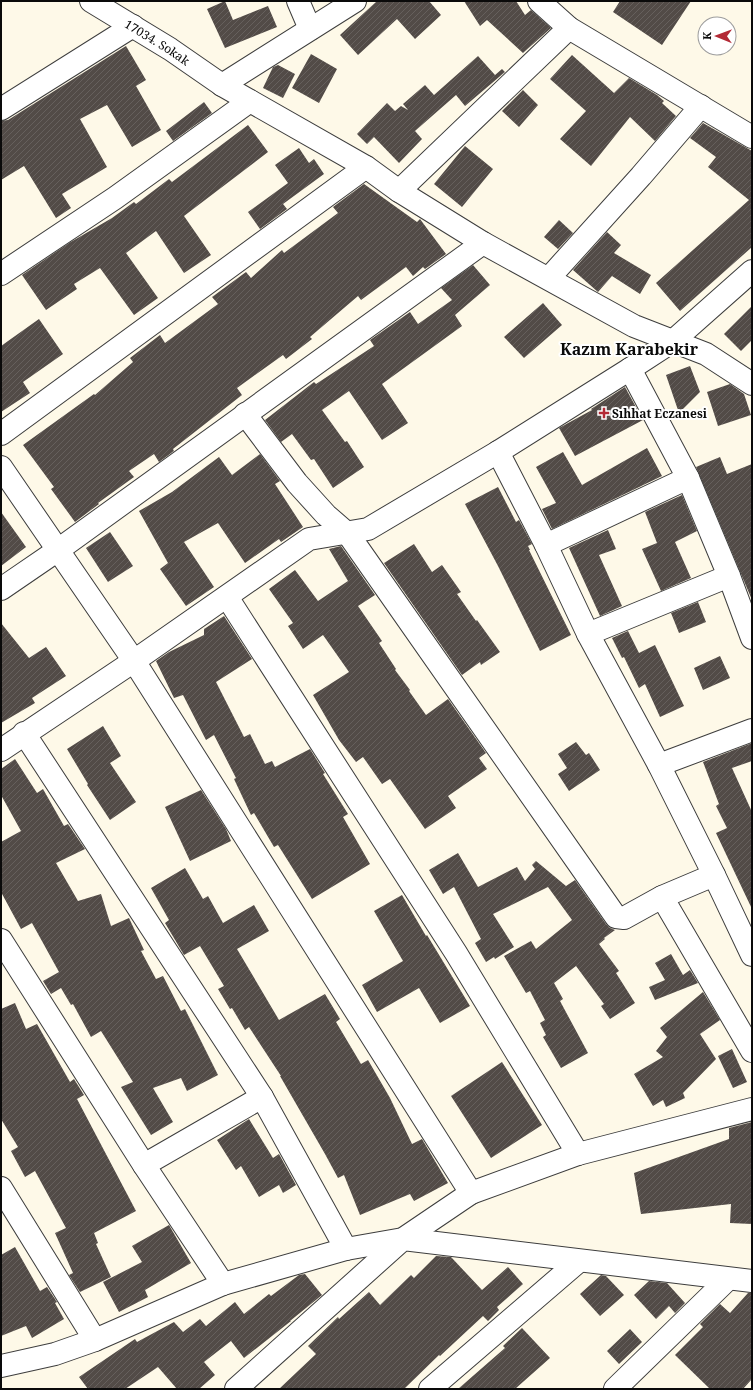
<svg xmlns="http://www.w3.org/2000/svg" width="753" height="1390" viewBox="0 0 753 1390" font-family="'Noto Serif',serif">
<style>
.building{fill:url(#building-hatch)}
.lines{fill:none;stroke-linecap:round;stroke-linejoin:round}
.minor-casing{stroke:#3d3d3d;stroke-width:24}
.minor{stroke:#fff;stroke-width:22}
.poi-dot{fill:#b32935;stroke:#fff;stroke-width:1.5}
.labels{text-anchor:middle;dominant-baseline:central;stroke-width:4;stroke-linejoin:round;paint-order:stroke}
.street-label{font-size:12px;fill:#0a0a0a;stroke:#fff}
.poi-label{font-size:12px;font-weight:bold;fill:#0a0a0a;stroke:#fff;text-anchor:start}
.district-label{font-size:16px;font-weight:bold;fill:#0a0a0a;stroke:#fff}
</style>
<defs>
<pattern id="building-hatch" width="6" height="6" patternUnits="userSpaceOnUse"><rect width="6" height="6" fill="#524b47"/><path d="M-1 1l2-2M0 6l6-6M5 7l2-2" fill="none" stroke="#66605d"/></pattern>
</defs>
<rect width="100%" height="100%" fill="#fef9e8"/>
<path class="building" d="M225,1L233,20L268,6L277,27L225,48L207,9Z
M377,1H429L441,15L415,39L397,19L358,55L340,35Z
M464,1H516L525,15L531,10L551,28L523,53L487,20L480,26Z
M620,1H691L662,45L613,12Z
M126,46L146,80L136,86L161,130L132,147L107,105L80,119L107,167L62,194L71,208L56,218L24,166L1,180V121L8,120Z
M311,54L337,69L319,103L292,88Z
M572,55L614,93L629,78L657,95L664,101L662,103L676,116L655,141L630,117L591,166L560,139L586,111L550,79Z
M478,56L495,75L502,69L505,72L465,106L456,95L415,131L422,139L399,163L374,137L367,144L357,134L387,103L395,111L401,106L408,110L403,104L425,85L434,95Z
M278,65L295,74L283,98L263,88L273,67Z
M523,90L538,105L519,127L502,111Z
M204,102L212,113L173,141L166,131Z
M703,123L752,151V247L680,311L656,283L749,200L708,167L716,157L690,138Z
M248,125L268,152L184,216L211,255L184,273L156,231L126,253L158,298L134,315L100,268L74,284L77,289L46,310L22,275L69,243L112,218L134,202L136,204L169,179L172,182Z
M465,146L493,169L462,207L434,184Z
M299,148L309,163L314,159L324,174L283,204L287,209L260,229L248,212L288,183L275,165Z
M364,184L417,222L420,219L446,254L425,269L423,267L413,276L406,267L361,300L358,296L310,337L312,339L286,359L283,355L237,388L242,395L173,449L174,451L159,462L154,454L129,471L134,477L98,503L99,504L75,522L51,489L54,487L23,445L94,394L95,395L133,362L130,358L160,335L165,343L218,304L212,297L246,272L251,278L282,250L284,253L338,213L333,207Z
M559,220L573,233L558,249L544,237Z
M607,232L621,245L614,253L651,275L640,294L612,276L598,292L573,270Z
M473,265L490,285L455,315L462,326L382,384L408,423L382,440L349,391L322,410L345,442L347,441L364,467L333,488L314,459L311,460L292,434L281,442L265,420L314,382L316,384L374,346L370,340L410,312L418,324L452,300L441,288Z
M543,303L562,325L524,358L504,337Z
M752,306V340L741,351L724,334Z
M39,319L63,354L23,382L30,393L1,412V346Z
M690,366L700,392L679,413L666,375Z
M730,384L744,394L751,415L718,426L707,392Z
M625,387L643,420L575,456L559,428L592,410L591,409Z
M647,448L662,476L552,529L542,509L556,503L536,467L563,452L582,485Z
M260,454L280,481L275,484L303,527L281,542L279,539L245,563L218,523L184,542L214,587L186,606L160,569L168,563L139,511L172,492L219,457L232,475Z
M720,457L727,474L752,464V600L696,467Z
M498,487L516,522L519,520L532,544L528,546L530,550H529L571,635L540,651L498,566L465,504Z
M682,495L697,531L675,542L691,578L661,591L642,549L657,543L645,512Z
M1,512L26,547L1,566Z
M608,530L616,549L599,555L622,606L600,616L569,548Z
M110,532L133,566L108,582L86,548Z
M414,544L432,572L442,565L461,592L457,594L476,621L477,620L500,652L481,665L480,662L462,675L384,563Z
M341,546L375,595L358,606L382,641L379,643L396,669L395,670L410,690L409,691L426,715L448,699L486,753L479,758L487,769L448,796L456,808L425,829L390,779L382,784L363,757L356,762L339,740L313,695L349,672L323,635L303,649L288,626L293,623L269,589L295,570L318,601L348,581L329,549Z
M698,602L706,622L679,633L671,613Z
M224,616L252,659L216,682L244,737L250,734L265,764L272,761L275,767L310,749L325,773L323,774L348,814L343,817L370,864L312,899L278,845L274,847L254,813L251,815L234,779L236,778L214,735L206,740L183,695L174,698L156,661L169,652L204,635V629Z
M1,623L29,658L46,647L66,676L32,698L35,703L1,723Z
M628,631L639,653L655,645L684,706L660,717L645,684L639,688L624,657L622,658L612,638Z
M720,656L730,678L703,690L694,668Z
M103,726L121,756L110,763L136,802L110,820L87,785L88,784L67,749Z
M576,742L586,755L589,753L600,770L569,791L558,774L567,768L558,754Z
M752,743V761L732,768L752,812V909L716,833L727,828L716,806L719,804L703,762Z
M15,759L37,793L43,789L64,826L68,824L85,849L56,863L78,901L101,894L111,926L129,918L144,950L141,951L156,979L163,976L181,1011L185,1009L218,1075L187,1091L181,1078L153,1088L173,1122L151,1135L121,1087L133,1082L101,1031L91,1037L73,1004L71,1005L61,988L51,994L43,981L59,972L32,923L21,929L1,892V842L21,831L1,795V769Z
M201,790L226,829L231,841L190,861L165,807Z
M458,853L478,887L517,867L525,881L535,869L532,865L536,861L566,886L575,880L606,924L610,928L615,930L604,938L605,939L599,944L619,971L616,973L635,1003L610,1019L601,1006L604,1004L576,966L554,983L563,999L560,1001L588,1053L561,1068L543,1037L546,1035L540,1023L545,1020L530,991L526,993L504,956L531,941L536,949L572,920L548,887L493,914L514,947L495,959L494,957L486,962L475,943L481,939L454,887L443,894L429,870Z
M185,868L203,899L208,896L223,923L254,905L269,931L237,949L279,1020L325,994L340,1019L336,1022L361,1064L368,1060L390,1098L412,1144L422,1139L448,1183L414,1201L410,1194L360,1215L344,1175L338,1178L325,1154L280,1076H281L249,1027L245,1030L232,1008L230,1009L218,989L224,986L200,946L184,955L165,923L169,920L151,888Z
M402,895L426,936L427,935L470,1006L440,1023L419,988L377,1012L362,985L403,961L374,911Z
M671,954L683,975L690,970L698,983L655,1000L649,987L665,980L655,963Z
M703,992L720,1020L700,1034L716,1059L683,1093L685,1098L666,1107L663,1100L653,1106L634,1074L663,1057L656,1051L667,1037L660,1028Z
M15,1003L26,1029L37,1024L70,1082L74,1079L84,1095L77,1099L136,1211L94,1233L98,1243L96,1244L111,1277L80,1292L69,1275L73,1273L55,1233L66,1228L35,1171L25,1177L11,1151L18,1147L1,1119V1009Z
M732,1049L747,1082L733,1088L718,1056Z
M502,1062L542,1125L491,1158L451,1096Z
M249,1119L273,1158L279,1154L296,1185L283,1193L279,1185L259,1197L241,1166L236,1170L217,1140Z
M752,1122V1224L730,1223L731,1204L641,1214L634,1173L729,1139V1128Z
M169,1225L191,1263L145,1290L148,1297L119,1312L103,1282L142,1262L132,1246Z
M15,1247L40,1291L47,1287L57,1302L55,1303L64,1319L32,1338L26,1326L1,1336V1255Z
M436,1256L451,1257L482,1290L508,1267L523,1284L497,1307L499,1310L488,1321L483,1316L440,1356L439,1355L404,1389H279L316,1354L308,1346L338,1317L339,1319L369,1292L380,1305L411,1275L414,1278Z
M305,1274L322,1295L290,1321H291L244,1358L231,1341L204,1362L215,1375L199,1389H177L158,1367L125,1389H88L79,1377L135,1339L137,1342L174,1322L183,1332L200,1319L206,1326L235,1302L244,1314L269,1294L271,1296L299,1275Z
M601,1275L606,1276L624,1295L600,1316L580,1294Z
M649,1281L667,1283L685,1303L675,1313L669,1306L656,1319L634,1295Z
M748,1293H752V1379L743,1389H710L675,1355L703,1327L700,1324L720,1304L730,1313Z
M522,1328L550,1358L515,1389H458L505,1348L503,1346Z
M630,1329L642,1342L619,1364L607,1351Z"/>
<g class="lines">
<defs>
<g id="minor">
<path id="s1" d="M91,1L170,49L222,85L366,167L399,191L483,243L634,326L706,354L752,384"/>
<path d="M298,1L310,29"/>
<path d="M539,1L569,28L752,137"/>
<path d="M222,85L355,1"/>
<path d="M1,109L133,26"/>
<path d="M399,191L569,28"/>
<path d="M1,274L115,198L250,101"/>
<path d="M549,278L641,176L701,106"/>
<path d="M630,369L688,478L729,576L752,638"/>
<path d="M245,414L297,483L326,515L348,534L616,917L624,918L662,897L714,875"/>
<path d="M1,434L366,167"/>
<path d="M498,452L546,545L588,634L659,765L714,875L752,955"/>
<path d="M1,467L134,661L471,1193"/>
<path d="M546,545L688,478"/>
<path d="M1,589L58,550L483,243"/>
<path d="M227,597L456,953L578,1154"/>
<path d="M588,634L729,576"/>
<path d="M24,733L262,1097L346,1249"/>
<path d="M1,750L134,661L309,539L368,529L498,452L630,369L673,341L752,271"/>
<path d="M659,765L752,730"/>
<path d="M662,897L752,1051"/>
<path d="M1,940L144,1165L223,1284"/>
<path d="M144,1165L262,1097"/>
<path d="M1,1188L95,1340"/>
<path d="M1,1366L55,1354L95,1340L223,1284L346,1249L403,1239L471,1193L578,1154L752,1109"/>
<path d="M236,1389L403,1239L752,1281"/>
<path d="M430,1389L579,1261"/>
<path d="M615,1389L728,1279"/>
</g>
</defs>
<use href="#minor" class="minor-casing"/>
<use href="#minor" class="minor"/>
</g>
<path class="poi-dot" d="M602 407h4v4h4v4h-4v4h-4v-4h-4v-4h4z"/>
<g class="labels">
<g class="street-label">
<text stroke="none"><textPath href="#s1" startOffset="78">17034. Sokak</textPath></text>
</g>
<g class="poi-label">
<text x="612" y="413">Sıhhat Eczanesi</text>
</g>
<g class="district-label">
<text x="629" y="349">Kazım Karabekir</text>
</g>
</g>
<rect width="753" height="1390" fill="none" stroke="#0a0a0a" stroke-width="4"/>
<g transform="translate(717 36) rotate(271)"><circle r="19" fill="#ffffff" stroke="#9d9d9d"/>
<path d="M0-3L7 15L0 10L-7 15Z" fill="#b32935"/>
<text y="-6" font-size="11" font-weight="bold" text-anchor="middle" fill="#0a0a0a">K</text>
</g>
</svg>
